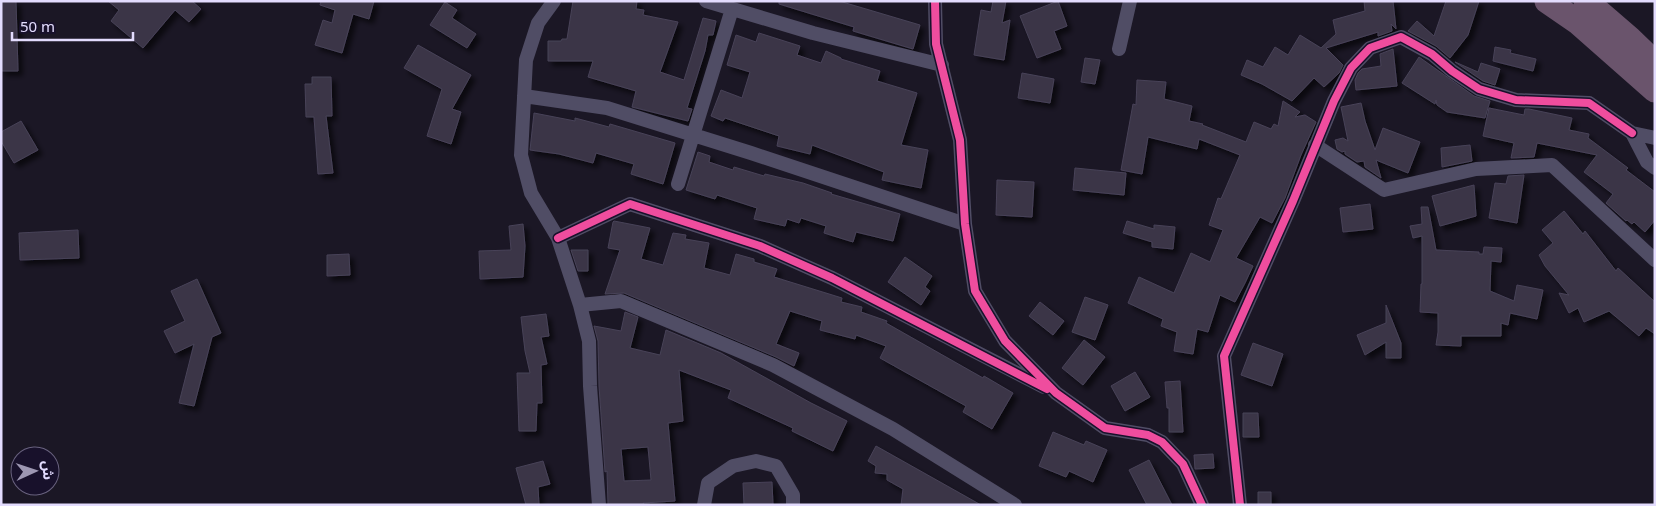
<svg xmlns="http://www.w3.org/2000/svg" width="1656" height="506" viewBox="0 0 1656 506" font-family="'Noto Sans','Noto Sans Arabic',sans-serif">
<style>
.building{fill:#3a3646;stroke:#484258;fill-rule:evenodd;filter:url(#shadow)}
.lines{fill:none;stroke-linecap:round;stroke-linejoin:round}
.street{stroke:#504d65;stroke-width:14}
.highway{stroke:#6a546c;stroke-width:25}
.cycleway-casing{stroke:#18112b;stroke-width:11}
.cycleway{stroke:#ef4d9e;stroke-width:8}
</style>
<defs>
<filter id="shadow"><feDropShadow dx="4.5" dy="4.5" stdDeviation="2.5" flood-color="#0009"/></filter>
</defs>
<rect width="100%" height="100%" fill="#1b1725"/>
<path class="building" d="M1,1H16L18,71H1Z
M108,1H192L201,9L189,22L175,10L143,48L111,21L119,10Z
M321,1H374L369,19L353,14L342,53L315,45L323,20L332,23L335,10L320,5Z
M573,1H637L636,9L644,10L643,15L678,22L660,72L684,80L703,18L716,21L713,35H708L705,51L687,108L692,109L688,121L632,107L636,91L588,77L593,61H548V41H561L562,39H567Z
M779,1H839L920,25L913,49L853,31L854,27L779,4Z
M993,1H1006L1002,23L1010,20L1004,60L974,55L981,10L991,12Z
M1058,1L1067,26L1054,31L1061,49L1037,58L1020,16Z
M1364,1H1393L1396,29L1391,24L1392,31L1378,36V32L1326,48L1343,65L1339,73L1324,87L1314,78L1292,101L1262,84L1241,75L1247,60L1263,67L1275,47L1288,55L1300,35L1321,48L1336,34L1333,20L1365,11Z
M1446,1H1479L1468,35L1450,58L1436,46L1408,31L1417,21L1434,36Z
M445,2L457,10L452,18L476,34L467,48L430,25Z
M759,33L800,46L797,55L821,63L826,51L841,58V59L880,71L877,81L917,93L901,145L928,150L921,188L882,180L884,172L812,145L810,154L777,146L779,136L725,118L723,121L711,116L721,90L742,98L750,72L727,65L736,35L756,42Z
M418,45L471,75L452,109L461,112L451,144L427,136L442,89L404,68Z
M1495,47L1511,50L1510,53L1536,59L1533,71L1493,61Z
M1393,49L1397,86L1356,90L1355,80L1358,73L1362,69L1381,66L1380,54Z
M1419,57L1474,96L1490,101L1485,118L1447,112L1437,105L1436,100L1435,104L1402,83Z
M1085,58L1100,60L1095,84L1081,82Z
M1455,62L1478,72L1481,63L1500,69L1495,85L1483,81Z
M1022,73L1054,79L1050,103L1018,98Z
M312,77H331L332,116H326L333,173L318,174L314,117H306L305,84H312Z
M1137,80L1166,82L1164,99L1192,106L1189,121L1203,124L1202,125L1246,142L1254,122L1271,129L1274,124L1278,126L1283,101L1300,112L1295,117L1305,115L1316,122L1301,155L1285,198L1272,223L1260,217L1236,258L1253,266L1245,283L1235,302L1220,295L1208,332L1197,329L1193,354L1174,351L1177,332L1161,326L1163,319L1128,303L1139,277L1174,293L1191,253L1210,262L1223,230L1209,225L1218,198L1221,199L1240,155L1199,139L1197,149L1148,137L1142,174L1121,170L1133,104L1136,105Z
M1361,103L1365,121L1375,150L1383,128L1420,142L1408,173L1376,160L1381,178L1365,167L1364,161L1357,162L1345,154V151L1342,152L1337,149L1335,140L1343,138L1348,141L1341,107Z
M1489,108L1524,115L1525,109H1529L1572,118L1569,130L1589,134L1588,138L1628,168L1626,170L1655,192V220L1645,232L1634,222L1632,224L1627,220L1626,221L1606,203L1613,194L1584,172L1597,155L1537,143L1534,157L1511,158L1514,143L1483,136Z
M534,113L575,121V118L609,127L610,124L675,143L663,184L631,174L634,164L596,153L593,163L559,154L530,150Z
M21,121L38,150L14,163L1,141V132Z
M1470,145L1472,161L1442,167L1441,148Z
M698,152L710,156L709,162L733,170L734,167L764,176L765,174L803,183L832,193L831,194L900,214L893,241L856,232L853,242L824,233L826,226L801,218L799,223L787,219L785,226L754,219L757,208L717,195L715,199L686,190Z
M1075,168L1126,173L1124,195L1073,190Z
M1524,175L1517,223L1489,218L1495,183L1506,184L1508,176Z
M997,180L1034,182L1032,217L996,215Z
M1474,185L1476,216L1440,226L1432,196Z
M1370,204L1373,229L1343,232L1340,208Z
M1421,207H1428L1436,250L1479,252V254H1483L1484,247L1502,248L1501,262L1491,261L1490,291L1514,301L1517,285L1543,290L1537,319L1510,313L1508,325L1501,323V336H1461V346L1436,345L1438,332V313L1420,312L1421,284H1422V236L1413,238L1410,226L1422,224Z
M1564,211L1583,234L1585,231L1616,271L1618,268L1655,302V334L1646,328L1639,336L1609,311L1584,322L1578,308L1569,313L1559,293L1569,295L1545,266L1539,255L1553,243L1542,230Z
M614,221L650,228L641,259L663,265L673,233L686,235L685,239L709,243L704,268L730,275L736,254L754,259V262L777,269L774,277L842,298L841,302L862,307L861,312L887,321L886,323L983,378L984,376L1013,393L992,429L963,412L966,406L880,358L886,346L856,335L855,339L820,330L822,321L790,311L776,344L799,353L794,366L776,357L624,293L605,294L620,250L608,248L613,222Z
M1127,221L1154,229V225L1175,227L1173,249L1152,247V242L1123,233Z
M523,224L525,246L523,277L480,279L479,251L511,250L509,226Z
M78,230L79,258L20,260L19,233Z
M571,250H588V271H578Z
M349,254L350,275L327,276V255Z
M905,257L932,276L925,287L930,291L921,305L888,282Z
M197,279L221,333L212,337L194,406L179,403L194,344L175,353L164,331L185,321L171,291Z
M1085,297L1108,305L1095,340L1072,332Z
M1040,302L1064,321L1053,335L1029,316Z
M1386,305L1401,343V358H1386V342L1365,355L1357,335L1386,323Z
M625,312L638,317L630,348L660,355L666,330L721,353L811,403L847,421L833,451L792,431L793,428L728,398L731,390L679,370L683,421L668,423L675,501L643,503L644,505H608L607,471L605,472L599,386L598,341L594,326L621,331ZM648,447L651,480L624,481L621,449Z
M546,314L549,336L541,337L547,364L541,365L542,403H537L536,431H519L517,373H530L525,351L521,317Z
M1084,340L1105,357L1083,385L1062,368Z
M1253,343L1283,354L1272,386L1241,375Z
M1135,372L1150,397L1125,411L1111,386Z
M1180,381L1183,432H1169V408H1167L1165,382Z
M1243,413H1258L1259,437H1243Z
M1053,432L1084,445L1086,441L1107,450L1093,482L1069,471L1066,477L1039,466Z
M876,446L981,505H901L903,489L887,480V474L875,473L876,466L868,461Z
M1213,454L1214,468L1195,469L1194,455Z
M1149,460L1172,505H1147L1129,470Z
M543,461L550,484L538,487L539,505H526L516,468Z
M772,482L773,505H744L743,483Z
M1258,492H1271V505H1258Z"/>
<g class="lines">
<path class="street" d="M554,1L538,23L526,60L521,155L531,193L558,238L580,305L589,341L590,386L599,505
M706,1L813,33L942,65
M935,1L936,44L960,140L965,224L975,291L1005,341L1056,393L1105,428L1148,435L1162,442L1183,464L1202,505
M1119,49L1130,1
M524,96L607,108L751,153L965,224
M1655,138L1632,133L1647,162L1655,168
M1315,145L1384,190L1476,169L1552,165L1655,260
M678,184L732,9
M558,238L630,204L760,246L832,278L1044,387
M580,305L621,301L773,365L893,429L1015,505
M704,505L708,483L733,466L756,461L776,466L793,495V505
M1240,505L1224,356L1293,201L1334,101L1351,68L1370,48L1401,37L1432,54L1452,71L1479,89L1516,100L1589,103L1632,133"/>
<path class="highway" d="M1547,1L1579,23L1655,90
M1586,1L1630,39L1655,63"/>
<defs>
<path id="cycleway" d="M935,1L936,44L960,140L965,224L975,291L1005,341L1056,393L1105,428L1148,435L1162,442L1183,464L1202,505
M558,238L630,204L760,246L832,278L1047,389
M1240,505L1224,356L1293,201L1334,101L1351,68L1370,48L1401,37L1432,54L1452,71L1479,89L1516,100L1589,103L1632,133"/>
</defs>
<use href="#cycleway" class="cycleway-casing"/>
<use href="#cycleway" class="cycleway"/>
</g>
<rect width="1656" height="506" fill="none" stroke="#e3dcfe" stroke-width="5"/>
<g transform="translate(35 471) rotate(87)"><circle r="24" fill="#18112b" stroke="#69627f"/>
<path d="M0-4L9 19L0 12L-9 19Z" fill="#9d97b2"/>
<text y="-8" font-size="14" font-weight="bold" text-anchor="middle" fill="#e3dcfe">ش</text>
</g>
<path d="M12 32v8h121v-8" fill="none" stroke="#e3dcfe" stroke-width="2.5"/>
<text x="20" y="32" font-size="15" fill="#e3dcfe" stroke="#18112b" stroke-width="4" paint-order="stroke">50 m</text>
</svg>
